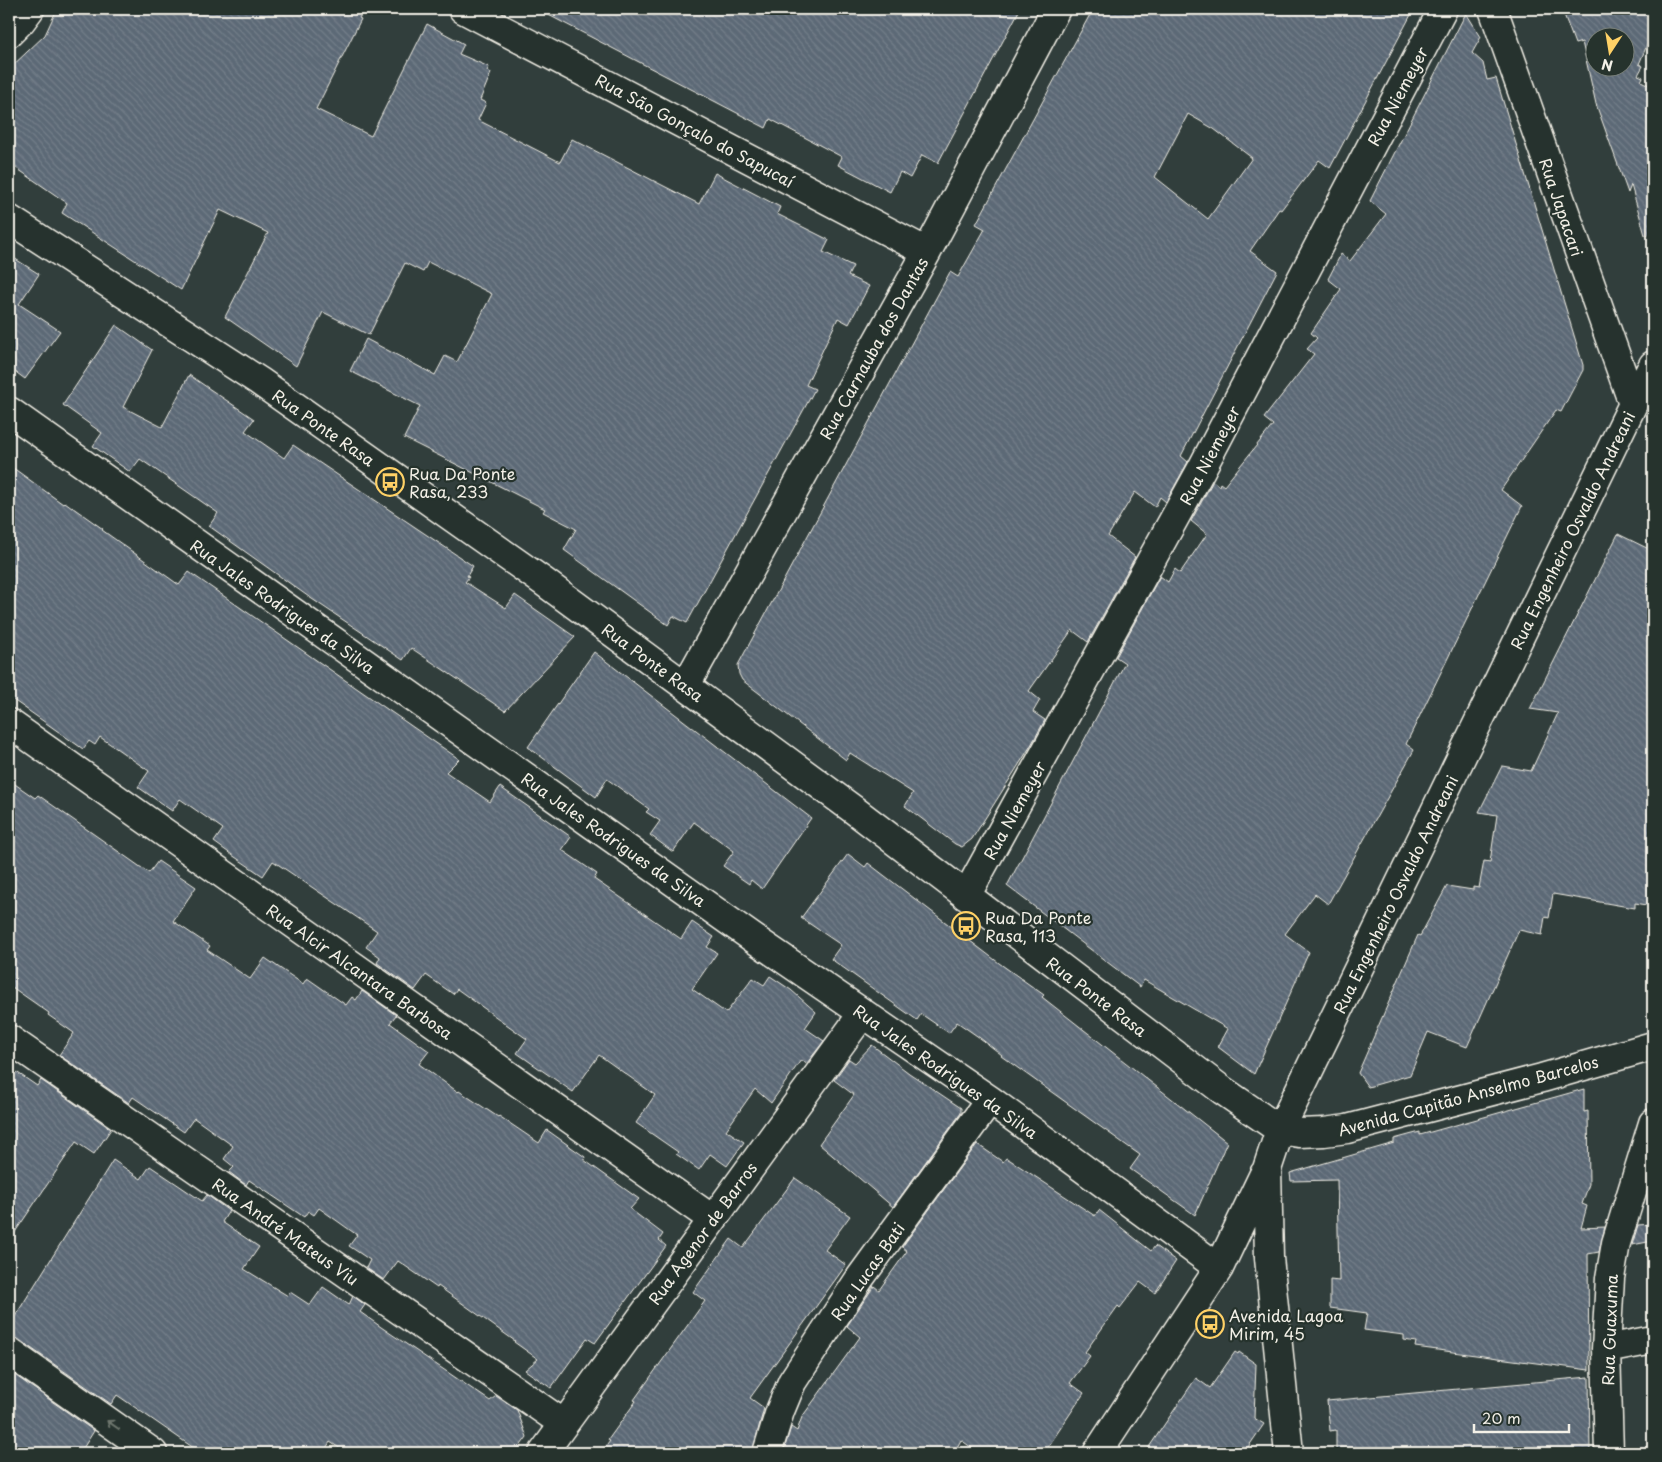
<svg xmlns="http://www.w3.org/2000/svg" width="1662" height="1462" viewBox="0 0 1662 1462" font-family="'Playpen Sans',sans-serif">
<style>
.building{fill:url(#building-back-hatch);stroke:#f4f1e8;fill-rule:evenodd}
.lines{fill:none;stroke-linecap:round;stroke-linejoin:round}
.minor-casing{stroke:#f4f1e8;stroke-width:31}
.minor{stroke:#26332d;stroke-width:28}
.oneway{stroke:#6e766e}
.labels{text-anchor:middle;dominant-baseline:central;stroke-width:4.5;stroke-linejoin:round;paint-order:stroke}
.street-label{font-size:16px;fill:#f4f1e8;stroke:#26332d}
.poi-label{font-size:16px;fill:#f4f1e8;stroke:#26332d;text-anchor:start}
</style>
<defs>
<pattern id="building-back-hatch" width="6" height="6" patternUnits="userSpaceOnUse" patternTransform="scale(1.25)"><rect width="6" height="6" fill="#5c6976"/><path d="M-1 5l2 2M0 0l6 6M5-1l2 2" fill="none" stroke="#747f8a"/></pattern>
</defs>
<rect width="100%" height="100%" fill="#313e3c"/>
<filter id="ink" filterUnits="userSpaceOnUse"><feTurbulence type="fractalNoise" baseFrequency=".02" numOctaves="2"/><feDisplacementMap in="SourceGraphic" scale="10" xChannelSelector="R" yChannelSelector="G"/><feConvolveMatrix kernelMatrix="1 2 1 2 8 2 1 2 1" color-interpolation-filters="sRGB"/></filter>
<g filter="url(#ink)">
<path class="building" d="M57,9H364L359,18L361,19L316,109L371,136L427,24L464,44L459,54L489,67L487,71L491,73L480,100L486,103L478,120L560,162L572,139L699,204L715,173L780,207L777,214L829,240L823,252L853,266L848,276L869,286L849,324L838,318L806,385L815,389L687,623L673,616L668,625L564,550L576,529L543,512L545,509L404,438L420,406L350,371L366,339L435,375L445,356L457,362L492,294L428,262L423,272L405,263L369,335L323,312L296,366L225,317L268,233L220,210L181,290L62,213L67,203L9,163V69L45,35Z
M537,9H1020L938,163L922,155L910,178L900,172L890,192L838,165L842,157L770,119L766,128Z
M1093,9H1414L1330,168L1319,160L1281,210L1279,209L1250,251L1277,271L1181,456L1188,462L1166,502L1160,497L1155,507L1135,492L1108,536L1135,557L1088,642L1072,630L1029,691L1040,700L1033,712L1045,720L1030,747L972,839L962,847L955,844L905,806L913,793L850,753L846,760L742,680L739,674L738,665L950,272L958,277L985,229L976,224ZM1188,114L1214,129L1252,158L1208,219L1155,177Z
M1562,9H1653V31L1639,64L1643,66L1638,75L1643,77L1641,81L1653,87V234L1645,235L1631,185L1628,193L1596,104L1582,42L1575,44ZM1594,38H1624V68H1594Z
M1466,13L1481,37L1472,53L1483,63L1487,80L1496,78L1583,365V370L1561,412L1556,410L1501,490L1522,506L1406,744L1414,750L1328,904L1315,894L1285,934L1309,952L1254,1074L1218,1047L1228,1029L1144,980L1140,987L1007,886L1125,663L1116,657L1160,576L1168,582L1175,569L1180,573L1207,534L1191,521L1213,481L1219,486L1220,483L1224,486L1273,425L1264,418L1314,354L1307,349L1317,338L1311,333L1341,289L1328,279L1341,254L1350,261L1386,214L1370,201Z
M9,255L39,274L19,304L60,331L25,379L9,367Z
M116,325L152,350L123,407L162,427L189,375L254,419L245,431L284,458L293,445L473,566L467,576L469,577L465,582L506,608L515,595L575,637L505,711L411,648L403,660L309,597L209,526L218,513L140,459L130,472L93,446L102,433L63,405Z
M9,465L63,504L65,502L76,510L103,529L102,530L179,585L189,572L459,759L446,772L490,802L500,787L557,827L571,837L562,850L597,874L594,879L681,939L692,922L714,937L707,947L717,953L692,989L726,1013L753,978L764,985L770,976L791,990L816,1012L805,1028L824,1041L807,1063L801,1060L771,1103L755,1089L726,1130L744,1142L727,1166L710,1154L699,1170L676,1154L678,1152L636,1123L655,1095L599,1055L573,1092L517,1053L527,1039L457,989L453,994L426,975L415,990L377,963L380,957L366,947L377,931L273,861L263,876L232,855L214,842L223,829L180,799L172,811L138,787L149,771L100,737L95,745L89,741L83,749L9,697Z
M1618,534L1653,551V906L1635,903V908L1553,894L1549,918L1545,917L1542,935L1519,930L1467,1047L1428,1032L1410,1075L1368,1087L1358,1073L1418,935L1420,936L1447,886L1473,890V887L1479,888L1484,861L1490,862L1497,815L1479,812L1502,766L1531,771L1558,713L1530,709Z
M594,652L811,818L762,889L751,880L749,884L723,866L734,851L694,822L673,852L650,835L660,821L646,812L649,809L607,779L596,797L528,747Z
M9,780L35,798L38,795L149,873L158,861L196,887L173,921L210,946L207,950L250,979L265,958L303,984L307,978L346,1005L352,997L356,1000L362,991L396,1015L390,1023L429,1051L419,1064L458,1092L459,1091L498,1117L499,1116L539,1143L547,1130L585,1157L584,1160L639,1199L630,1209L663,1234L659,1240L666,1246L595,1343L587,1338L551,1388L525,1370L538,1359L514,1342L515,1341L438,1286L437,1288L398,1261L384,1280L366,1268L370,1260L349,1246L357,1235L319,1208L314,1215L308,1211L304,1217L249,1180L246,1185L229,1172L234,1167L224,1159L233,1146L194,1118L184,1132L133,1097L129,1103L59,1055L74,1033L48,1015L49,1013L9,985Z
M848,854L865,867L868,863L999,963L1044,995L1042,997L1227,1142L1195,1215L1130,1169L1140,1155L1001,1056L1002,1055L980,1038L957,1022L949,1033L921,1014L917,1020L831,959L841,945L801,918Z
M872,1045L909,1073L961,1108V1113L893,1207L819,1144L854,1095L834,1080L849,1059L855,1063Z
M9,1067L37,1086L41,1080L111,1129L94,1154L76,1142L9,1241Z
M1584,1089V1112L1588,1111L1589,1184L1582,1204L1587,1206L1581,1228L1605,1227L1599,1252L1588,1254L1589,1370L1415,1347L1416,1342L1404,1340V1335L1364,1330L1367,1313L1330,1308V1280L1339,1281L1337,1180L1291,1181L1290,1173L1394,1143V1139L1420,1132V1135Z
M977,1144L1003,1162L1006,1158L1010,1160L1095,1216L1099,1210L1151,1251L1155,1246L1176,1261L1155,1293L1140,1282L1120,1308L1118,1306L1085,1352L1090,1356L1070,1383L1084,1393L1044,1453H979L961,1440L954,1453H783L791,1427L797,1431L802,1417L860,1337L847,1326L874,1286L879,1290L907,1251L902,1247Z
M113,1160L141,1179L150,1166L202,1201L207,1195L229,1211L222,1222L259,1247L244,1269L288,1296L290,1292L310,1305L323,1287L349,1305L353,1296L365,1305L360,1312L381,1327L490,1401L496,1396L517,1410L527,1437L515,1453H347L330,1442L323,1453H201L117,1395L111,1404L18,1339L9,1337V1326Z
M795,1178L850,1216L825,1250L846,1265L750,1398L764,1408L752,1453H601L610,1441L608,1440L636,1401L634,1400L705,1301L693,1292L731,1239L743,1248Z
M1653,1224V1241L1632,1245L1638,1225Z
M1235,1352L1238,1354L1239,1352L1256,1364L1254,1418L1264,1424L1244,1453H1145L1196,1378L1210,1388Z
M9,1371L94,1431L80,1453H9Z
M1589,1377L1590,1453H1336V1430L1330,1431L1327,1401Z"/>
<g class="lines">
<defs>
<path id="minor" d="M463,9L927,252
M1493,9L1633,404
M9,33L21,21L30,9
M9,219L259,381L544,582L854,810L1222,1090L1280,1130L1299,1133L1324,1132L1347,1129L1542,1078L1653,1046
M9,411L753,938L990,1100L1219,1268
M686,685L927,252L1056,9
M9,723L712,1219
M966,896L1201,470L1443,9
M9,1039L564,1424
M1606,1349L1653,1340
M9,1352L153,1453
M543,1453L863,1013
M767,1453L780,1411L792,1382L860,1278L990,1100
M1097,1453L1219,1268L1264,1174
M1289,1453L1269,1258L1267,1169L1280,1130L1633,404L1653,365
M1609,1453L1606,1349L1610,1278L1616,1243L1653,1123"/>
</defs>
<use href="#minor" class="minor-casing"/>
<use href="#minor" class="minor"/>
</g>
<defs><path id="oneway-shaft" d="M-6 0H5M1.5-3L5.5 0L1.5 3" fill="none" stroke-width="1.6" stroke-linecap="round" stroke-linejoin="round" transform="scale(1.25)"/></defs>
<use class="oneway" href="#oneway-shaft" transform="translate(113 1425) rotate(-145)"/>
</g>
<defs>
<symbol id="bus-ring" viewBox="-11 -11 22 22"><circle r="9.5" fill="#26332d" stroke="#ffd166" stroke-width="1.5"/><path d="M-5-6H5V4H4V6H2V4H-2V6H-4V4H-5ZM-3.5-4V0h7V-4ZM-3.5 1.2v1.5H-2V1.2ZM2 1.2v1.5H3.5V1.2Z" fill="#ffd166"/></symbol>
</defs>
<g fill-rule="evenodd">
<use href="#bus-ring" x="374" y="466" width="32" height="32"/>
<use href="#bus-ring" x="950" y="910" width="32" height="32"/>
<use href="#bus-ring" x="1194" y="1308" width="32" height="32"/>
</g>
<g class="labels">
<g class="street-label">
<text transform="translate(1397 96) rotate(-62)">Rua Niemeyer</text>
<text transform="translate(695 130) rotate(28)">Rua São Gonçalo do Sapucaí</text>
<text transform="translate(1562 207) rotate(71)">Rua Japacari</text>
<text transform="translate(873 348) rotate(-61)">Rua Carnauba dos Dantas</text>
<text transform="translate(324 427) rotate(35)">Rua Ponte Rasa</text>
<text transform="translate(1209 455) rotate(-62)">Rua Niemeyer</text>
<text transform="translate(1572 530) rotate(-64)">Rua Engenheiro Osvaldo Andreani</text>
<text transform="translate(283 606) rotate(35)">Rua Jales Rodrigues da Silva</text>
<text transform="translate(653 662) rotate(36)">Rua Ponte Rasa</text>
<text transform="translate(1014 810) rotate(-61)">Rua Niemeyer</text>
<text transform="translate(614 839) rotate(35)">Rua Jales Rodrigues da Silva</text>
<text transform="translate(1395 894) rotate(-64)">Rua Engenheiro Osvaldo Andreani</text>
<text transform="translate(360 971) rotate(35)">Rua Alcir Alcantara Barbosa</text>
<text transform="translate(1097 996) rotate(37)">Rua Ponte Rasa</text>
<text transform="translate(946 1071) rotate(35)">Rua Jales Rodrigues da Silva</text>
<text transform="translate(1468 1095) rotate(-15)">Avenida Capitão Anselmo Barcelos</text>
<text transform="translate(286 1231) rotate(35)">Rua André Mateus Viu</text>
<text transform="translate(702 1233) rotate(-54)">Rua Agenor de Barros</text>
<text transform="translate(867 1271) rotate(-55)">Rua Lucas Bati</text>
<text transform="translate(1609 1330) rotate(-88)">Rua Guaxuma</text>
</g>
<g class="poi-label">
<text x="409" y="473">Rua Da Ponte<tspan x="409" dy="18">Rasa, 233</tspan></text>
<text x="985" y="917">Rua Da Ponte<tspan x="985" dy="18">Rasa, 113</tspan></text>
<text x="1229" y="1315">Avenida Lagoa<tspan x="1229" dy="18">Mirim, 45</tspan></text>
</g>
</g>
<rect width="1662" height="1462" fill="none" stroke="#26332d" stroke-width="30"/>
<rect x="15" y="15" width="1632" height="1432" fill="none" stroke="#f4f1e8" stroke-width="2" filter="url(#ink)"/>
<g transform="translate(1610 52) rotate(192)"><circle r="24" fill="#26332d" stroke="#787f78"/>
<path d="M0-4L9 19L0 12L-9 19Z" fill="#ffd166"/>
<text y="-8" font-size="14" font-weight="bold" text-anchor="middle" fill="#f4f1e8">N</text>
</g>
<path d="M1474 1424v8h95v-8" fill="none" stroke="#f4f1e8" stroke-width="2.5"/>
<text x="1482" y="1424" font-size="15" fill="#f4f1e8" stroke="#26332d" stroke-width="4" paint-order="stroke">20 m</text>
</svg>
